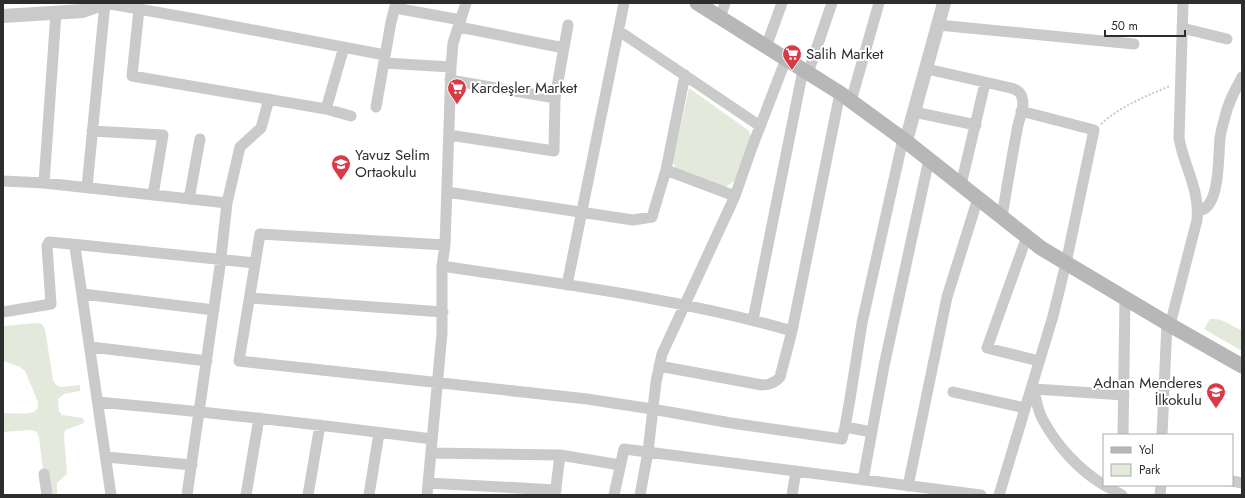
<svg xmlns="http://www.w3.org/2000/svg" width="1245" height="498" viewBox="0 0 1245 498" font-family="Jost,sans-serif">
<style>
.green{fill:#e3eadb}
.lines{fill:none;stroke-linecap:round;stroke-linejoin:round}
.path{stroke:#cacaca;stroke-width:2;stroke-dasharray:2 2;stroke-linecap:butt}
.minor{stroke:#cacaca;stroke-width:11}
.tertiary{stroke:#cacaca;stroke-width:14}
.secondary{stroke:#b7b7b7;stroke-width:15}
.labels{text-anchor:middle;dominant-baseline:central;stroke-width:4;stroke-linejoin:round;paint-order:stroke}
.poi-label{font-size:15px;fill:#2d2d2d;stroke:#fff;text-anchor:start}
</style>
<rect width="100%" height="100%" fill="#fff"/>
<path class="green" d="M689,88L748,130L753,139L736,180L725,187L676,169L673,162Z
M1210,319C1227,319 1228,325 1242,330V351L1204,329Z
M37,323L42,324L45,329L53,380L56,385L61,387L80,385V391L64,394L58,399L59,411L62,415L83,418L84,423L65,430L64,436L67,474L57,483V495H46L39,437L37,432L31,430L3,432V413C10,413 30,415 35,411C38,409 38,406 38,402L25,371L20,367L3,361V326Z"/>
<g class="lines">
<path class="path" d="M1101,124C1121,106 1146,96 1170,86"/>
<path class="minor" d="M395,8L461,20
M139,9L132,76L326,109L351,116
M720,18L725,3
M938,25L1134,44
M459,27L564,48
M1182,28L1227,39
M619,31L760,126
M766,47L782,3
M384,63L451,67
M927,69L1011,88C1017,90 1021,92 1022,98C1025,106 1020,117 1018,125C1012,156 1007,186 1002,217
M808,73L832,3
M450,80L555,98L568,25
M851,101L879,3
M376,107L391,22L396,3
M326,109L344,47
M914,112L976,125
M92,131L163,135L153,195
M449,135L554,151L555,98
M666,170L685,75
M3,181L44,183L227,203
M44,183L56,13
M961,185L985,83
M87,187L105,3L195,19L385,55
M447,192L633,220L652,217L666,170L735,196
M189,199L200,139
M1198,211C1221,209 1218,155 1220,138C1221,131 1223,124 1225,117C1228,103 1235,90 1242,77
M1027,236L987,348L1039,361
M445,245L260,234L239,361L587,399L652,409L731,423L842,439L845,427
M442,266C560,284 678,298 792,331L840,93
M567,285L624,3
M83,294L214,310
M250,298L443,312
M3,312L51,304L47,246L49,242L81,245
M753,320L803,70
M1170,325L1197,220C1200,189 1184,167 1179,138L1183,3
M91,347L207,361
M659,366L762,385C770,385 775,383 780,377L792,331
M1032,385C1036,396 1037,410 1043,420C1057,446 1079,470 1104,485
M1034,389L1124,395
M953,392L1025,408
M98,402C210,412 321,425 432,439
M872,432L845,427L850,399L862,323L903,139
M1123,435L1125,298
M1162,435L1167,323
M431,453L560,455L620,465
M106,457L192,465
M44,474L47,495
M863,480L884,366L929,159
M1232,481L1242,483
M428,483L556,490
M1104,485L1122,495
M908,486L947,297L978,198
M111,495L75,247L81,245L255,263
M187,495L220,266L227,203L240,147L261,128L269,99
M246,495L259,418
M308,495L320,425
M369,495L379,433
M427,495L442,333V266L445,245L451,67L453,43L466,3
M555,495L560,455
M614,495L624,449L981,495
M640,495L648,452L656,382L662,354L735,196L751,150L786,59
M792,495L796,471
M999,495L1053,316L1066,263L1094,130L1021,111
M1160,495L1161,485"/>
<path class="tertiary" d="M3,16L83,11L105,3
M906,141L944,3"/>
<path class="secondary" d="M697,3L840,93L903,139L1041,248L1170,325L1242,366"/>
</g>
<defs>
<symbol id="supermarket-pin" viewBox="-11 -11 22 30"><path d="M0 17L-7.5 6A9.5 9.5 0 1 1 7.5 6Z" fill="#d93a46" stroke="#fff"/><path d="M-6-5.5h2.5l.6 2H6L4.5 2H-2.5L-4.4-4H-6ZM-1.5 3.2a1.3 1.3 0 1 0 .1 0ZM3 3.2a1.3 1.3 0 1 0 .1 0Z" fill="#fff"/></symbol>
<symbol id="school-pin" viewBox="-11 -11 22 30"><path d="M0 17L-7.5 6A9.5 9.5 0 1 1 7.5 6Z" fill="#d93a46" stroke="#fff"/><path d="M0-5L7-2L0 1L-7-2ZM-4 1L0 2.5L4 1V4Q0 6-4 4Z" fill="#fff"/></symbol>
</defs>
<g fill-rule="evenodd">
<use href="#supermarket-pin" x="781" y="43" width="22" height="30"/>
<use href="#supermarket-pin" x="446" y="77" width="22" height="30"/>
<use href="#school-pin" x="330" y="153" width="22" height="30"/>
<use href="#school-pin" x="1205" y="381" width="22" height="30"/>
</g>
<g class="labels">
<g class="poi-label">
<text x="806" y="54">Salih Market</text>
<text x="471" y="88">Kardeşler Market</text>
<text x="355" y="155">Yavuz Selim<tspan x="355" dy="17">Ortaokulu</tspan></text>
<text x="1202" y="383" text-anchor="end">Adnan Menderes<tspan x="1202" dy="17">İlkokulu</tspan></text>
</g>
</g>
<rect width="1245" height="498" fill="none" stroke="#2d2d2d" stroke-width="8"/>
<rect x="1103" y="434" width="130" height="52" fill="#ffffff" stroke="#ababab"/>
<rect x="1111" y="447" width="20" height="6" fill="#b7b7b7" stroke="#ababab"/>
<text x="1139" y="454" font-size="12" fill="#2d2d2d">Yol</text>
<rect x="1111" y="464" width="20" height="12" fill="#e3eadb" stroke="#ababab"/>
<text x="1139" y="474" font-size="12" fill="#2d2d2d">Park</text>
<path d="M1105 30v6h80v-6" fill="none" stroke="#2d2d2d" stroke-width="2"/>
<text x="1111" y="30" font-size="12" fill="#2d2d2d" stroke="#ffffff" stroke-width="3" paint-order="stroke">50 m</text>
</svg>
